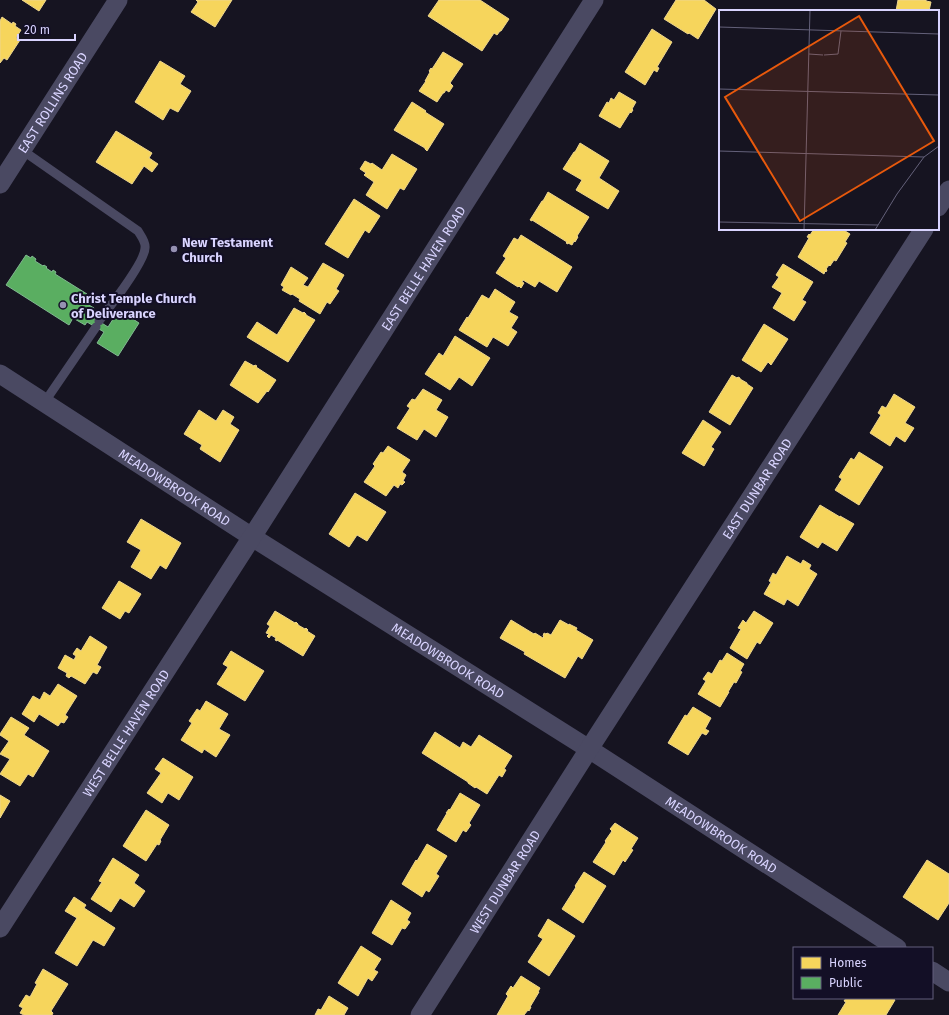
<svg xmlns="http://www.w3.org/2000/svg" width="949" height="1015" viewBox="0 0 949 1015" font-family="'Fira Sans',sans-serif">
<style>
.homes{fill:#f6d55c;stroke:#edd58d}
.public{fill:#5aae61;stroke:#80b990}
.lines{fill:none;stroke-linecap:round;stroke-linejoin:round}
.lane{stroke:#4a4962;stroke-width:9}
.street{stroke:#4a4962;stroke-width:19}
.poi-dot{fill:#9591b1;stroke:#130f26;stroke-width:1.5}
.labels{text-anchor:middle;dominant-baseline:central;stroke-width:4;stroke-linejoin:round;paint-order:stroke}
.street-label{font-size:13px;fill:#d9d4ff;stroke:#130f26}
.poi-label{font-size:13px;font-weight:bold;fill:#d9d4ff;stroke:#130f26;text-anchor:start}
.inset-road{fill:none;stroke:#64617a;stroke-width:1}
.view{fill:#e8590c;fill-opacity:0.15;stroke:#e8590c;stroke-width:2}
.inset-edge{fill:none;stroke:#d9d4ff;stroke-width:2}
</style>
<rect width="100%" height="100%" fill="#161421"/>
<path class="homes" d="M22,0H46L39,11Z
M196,0H232L215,27L191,12L198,2Z
M439,0H480L509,19L501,31H500L497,35L494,33L482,51L428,16Z
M676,0H704L716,9L698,39L689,33L688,34L664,19Z
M898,0H926V1L931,2L929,11H896Z
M2,17L12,24L13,22L16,24L15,26L21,30L16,38L20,40L7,60L4,58L0,63V21Z
M652,29L672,42L657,67L659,68L657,72L654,70L645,85L625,72Z
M443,52L463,64L450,83L453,86L449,92L446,90L444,93H443L437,102L419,91L426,81H425L430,72L429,71L431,68L432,69Z
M160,61L185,76L180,84L191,91L178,112L170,108L163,120L135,102Z
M619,92L636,102L632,109L633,110L631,113L630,112L620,128L599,116L607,102L609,103L611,98L614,100Z
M412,102L426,111L425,112L444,124L427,151L425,149V148L394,130Z
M116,131L152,153L149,158L158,164L152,172L144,166L132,184L96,162Z
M580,143L609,161L599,178L619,191L608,209L576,190L582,180L563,169L574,152H575Z
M392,154L417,169L404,190L400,188L387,209L366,195L374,182L364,175L366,173L360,169L365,161L371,164L372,163L382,170Z
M548,192L589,217L577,236L578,237L575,242L574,241L572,245L568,243V244L566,243L567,242L532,220V221L530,220L542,201H543Z
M354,199L380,216L369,233L365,230L348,258L325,244Z
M814,229H842L850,234L845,242L847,243L836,261L834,260L830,266L829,265L826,269L827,270L826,272L825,271L824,274L798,257L809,238L807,237L809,234L810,235Z
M521,235L572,267L557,292L539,281L535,287L523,280L522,282L524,283L521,288L519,286L518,287L496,273L506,258L503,256L514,238L518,240Z
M323,263L344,275L336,289L339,291L330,304L327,302L320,314L299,301L300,299L292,294L291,295L282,290L284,287L281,285L291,267L308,278L303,285L308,287Z
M783,264L813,282L802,300L806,302L794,321L773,308L782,293L772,287L779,277L776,275Z
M495,289L515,302L509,312L518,317L511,328L517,332L508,346L493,337L487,347L459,330L467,317L468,318L482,295L489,299Z
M294,308L303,313L304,312L306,314V315L315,320L288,362L247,337L257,322L277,335Z
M764,324L788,339L771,365L768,362L761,372L742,360Z
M455,336L490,358L472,386L459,377L450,390L425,374L439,353L443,356Z
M245,361L254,366L255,365L257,366L256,367L276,380L268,392L267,391L258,403L230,385Z
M732,375L737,378L738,377L740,378V379L747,383V384L753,388L730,425L709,412Z
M423,389L442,400L436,410L448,417L436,437L424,429L417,440L397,428L410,408L407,406L412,399L415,400Z
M894,394L915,407L905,423L914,428L905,442L896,436L890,446L870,433L881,415L878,413L882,406L886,408Z
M199,410L216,421L223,410L234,417L230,424L239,430L220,462L200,449L202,445L184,434Z
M703,420L721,432L711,447L714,449L704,466L682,453Z
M388,446L410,460L402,472L406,475L403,481L405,482L402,485L400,484L398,488L394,485L386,496L364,482L375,466L373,464L381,452L383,453Z
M859,452L883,467L859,505L835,490L842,479L839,477L851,458L854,460Z
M355,493L386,512L367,541L357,535L349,547L329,534Z
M820,505L840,517V516L854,524L837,551L822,542L818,548L800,537Z
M141,519L181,543L166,569L160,565L151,579L131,567L141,550L127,542Z
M787,556L801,564L803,560L811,565L809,569L817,574L798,606L787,599L784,605L764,594L771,582L769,581L773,573L776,575Z
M119,581L141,594L129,613L125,611L120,619L102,608Z
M275,611L295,623L296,622L298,624V625L305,629L306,628L308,630L307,631L315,636L303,656L277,640V641L275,640L276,638L271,635L269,638L267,636L269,634L266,633L270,626L267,624Z
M754,611L773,623L760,644L757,642L747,659L730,648L741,629L738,628L743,620L746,623Z
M511,620L534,634L535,633L543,638L544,637L543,636L544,633L546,634L547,633L551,635L560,620L569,625V624L577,628L576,630L593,640L582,659L578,656L565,678L524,654L525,652L500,638Z
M90,636L107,647L97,665L101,667L97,674L93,672L85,684L71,676L69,678L66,676L67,673L58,668L65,655L74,660L76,656L73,654L77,648L81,651Z
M231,651L264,671L245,701L217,684L228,667L223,664Z
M727,653L744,664L740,671L742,672L736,683L734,682L728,692H729L720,707L698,694L706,681L703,679L708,672L712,674L720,660L722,661Z
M58,684L77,696L65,715L68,717L64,723L61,722L58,726L39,714L34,722L22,714L33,696L40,700L44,692L50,696Z
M206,701L228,714L219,729L230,735L216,757L204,749L202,753L181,740L192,723L189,721L197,709L200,711Z
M693,707L711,718L705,729L709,731L706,735L702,733L688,755L668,743L685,715L687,716Z
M11,717L29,728L24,735L49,751L33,777L28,774L20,786L0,774L10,759L0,754L9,741L0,735V734Z
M435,732L460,748L463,742L471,747L479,735L512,756L504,769L506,770L502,777L499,775L487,794L476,787L475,788L468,783V782L422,753Z
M163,758L193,777L179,800L168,793L162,803L147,793L161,773L155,769Z
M460,793L480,805L469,823L471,825L466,832L463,830L456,842L437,830L447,813H446L449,809L450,810Z
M0,795L10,801L0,818Z
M146,810L169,825L160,840L161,841L159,845L157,844L146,861L123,846Z
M615,823L638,838L631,849L633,850L625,862L623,860L614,875L593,862L606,842L605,841L612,831L610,829Z
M427,844L447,856L436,874L439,876L429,892L426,890L422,897L402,884L416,860L417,861Z
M113,858L139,875L134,883L145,891L134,907L120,898L111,912L91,899L102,882L99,881Z
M927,860L949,874V903L938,920L903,897Z
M584,872L606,886L583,923L562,909L576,887L575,886Z
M74,897L86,905L84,908L115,928L104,946L93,940L77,966L55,953L77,918L65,911Z
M391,900L411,913L407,920L410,922L405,929L402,928L392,945L372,933Z
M548,919L575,936L549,976L528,962L543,939L538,936Z
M361,946L381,959L374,970L378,972L372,981L368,978L358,996L338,983Z
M43,969L68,984L51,1011L53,1013L52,1015H24L20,1013L23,1008L19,1006L26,995L30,997L37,984L35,983Z
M521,976L540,988L538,992H539L530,1007H531L529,1011L528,1010L524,1015H497L508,996L506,994L511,986L513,988Z
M329,996L348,1008L344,1015H315L318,1009L321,1010Z
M846,998H892L895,1000L886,1015H838L846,1002L844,1001Z"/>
<path class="public" d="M26,255L31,258L32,256L36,259L35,261L43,266L44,265L47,267L46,268L52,272L53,270L56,272L55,274L87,294L82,301L94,308L89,315L108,327L119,310L139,323L118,356L97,343L104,332L87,322L85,325L73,318L69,325L6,285Z"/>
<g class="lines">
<path class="lane" d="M22,150L138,231C141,236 146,242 145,248C145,262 109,308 99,321
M44,403L96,327"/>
<g class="street">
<path id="s1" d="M0,184L118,0"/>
<path d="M938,207L949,190"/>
<path id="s2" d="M0,374L252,537L589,749L897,948"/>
<path id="s3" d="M0,928L252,537L594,0"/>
<path d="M932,971L949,982"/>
<path id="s4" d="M420,1015L589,749L924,229"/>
</g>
</g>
<g class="poi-dot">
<circle cx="174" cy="249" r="4"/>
<circle cx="63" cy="305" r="4"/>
</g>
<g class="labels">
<g class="street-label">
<text stroke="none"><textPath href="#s1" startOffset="97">EAST ROLLINS ROAD</textPath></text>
<text stroke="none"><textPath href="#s3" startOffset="784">EAST BELLE HAVEN ROAD</textPath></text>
<text stroke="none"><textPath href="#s2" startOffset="208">MEADOWBROOK ROAD</textPath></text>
<text stroke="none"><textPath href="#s4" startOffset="625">EAST DUNBAR ROAD</textPath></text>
<text stroke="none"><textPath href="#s2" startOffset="532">MEADOWBROOK ROAD</textPath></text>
<text stroke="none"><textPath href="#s3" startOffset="232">WEST BELLE HAVEN ROAD</textPath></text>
<text stroke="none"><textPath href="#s2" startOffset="856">MEADOWBROOK ROAD</textPath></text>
<text stroke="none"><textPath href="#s4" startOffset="158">WEST DUNBAR ROAD</textPath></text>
</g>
<g class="poi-label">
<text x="182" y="242">New Testament<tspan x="182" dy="15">Church</tspan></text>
<text x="71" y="298">Christ Temple Church<tspan x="71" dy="15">of Deliverance</tspan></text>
</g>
</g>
<g transform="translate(719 10)">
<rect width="220" height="220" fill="#161421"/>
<path class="inset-road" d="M0,17L220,24M90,44L104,45M105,45L119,44L122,21M0,79L220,85M0,141L205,147M0,212L159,215M85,220L91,0M156,220L178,184L205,147L220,136"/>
<path class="view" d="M140,6L215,131L81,211L6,87Z"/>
<rect width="220" height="220" class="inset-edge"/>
</g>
<rect x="793" y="947" width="140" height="52" fill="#130f26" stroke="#625e7d"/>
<rect x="801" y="957" width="20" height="12" fill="#f6d55c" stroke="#625e7d"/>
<text x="829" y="967" font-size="12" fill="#d9d4ff">Homes</text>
<rect x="801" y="977" width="20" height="12" fill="#5aae61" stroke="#625e7d"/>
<text x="829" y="987" font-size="12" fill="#d9d4ff">Public</text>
<path d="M18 34v6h57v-6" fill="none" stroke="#d9d4ff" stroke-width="2"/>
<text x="24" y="34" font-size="12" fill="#d9d4ff" stroke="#130f26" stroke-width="3" paint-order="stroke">20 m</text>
</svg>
